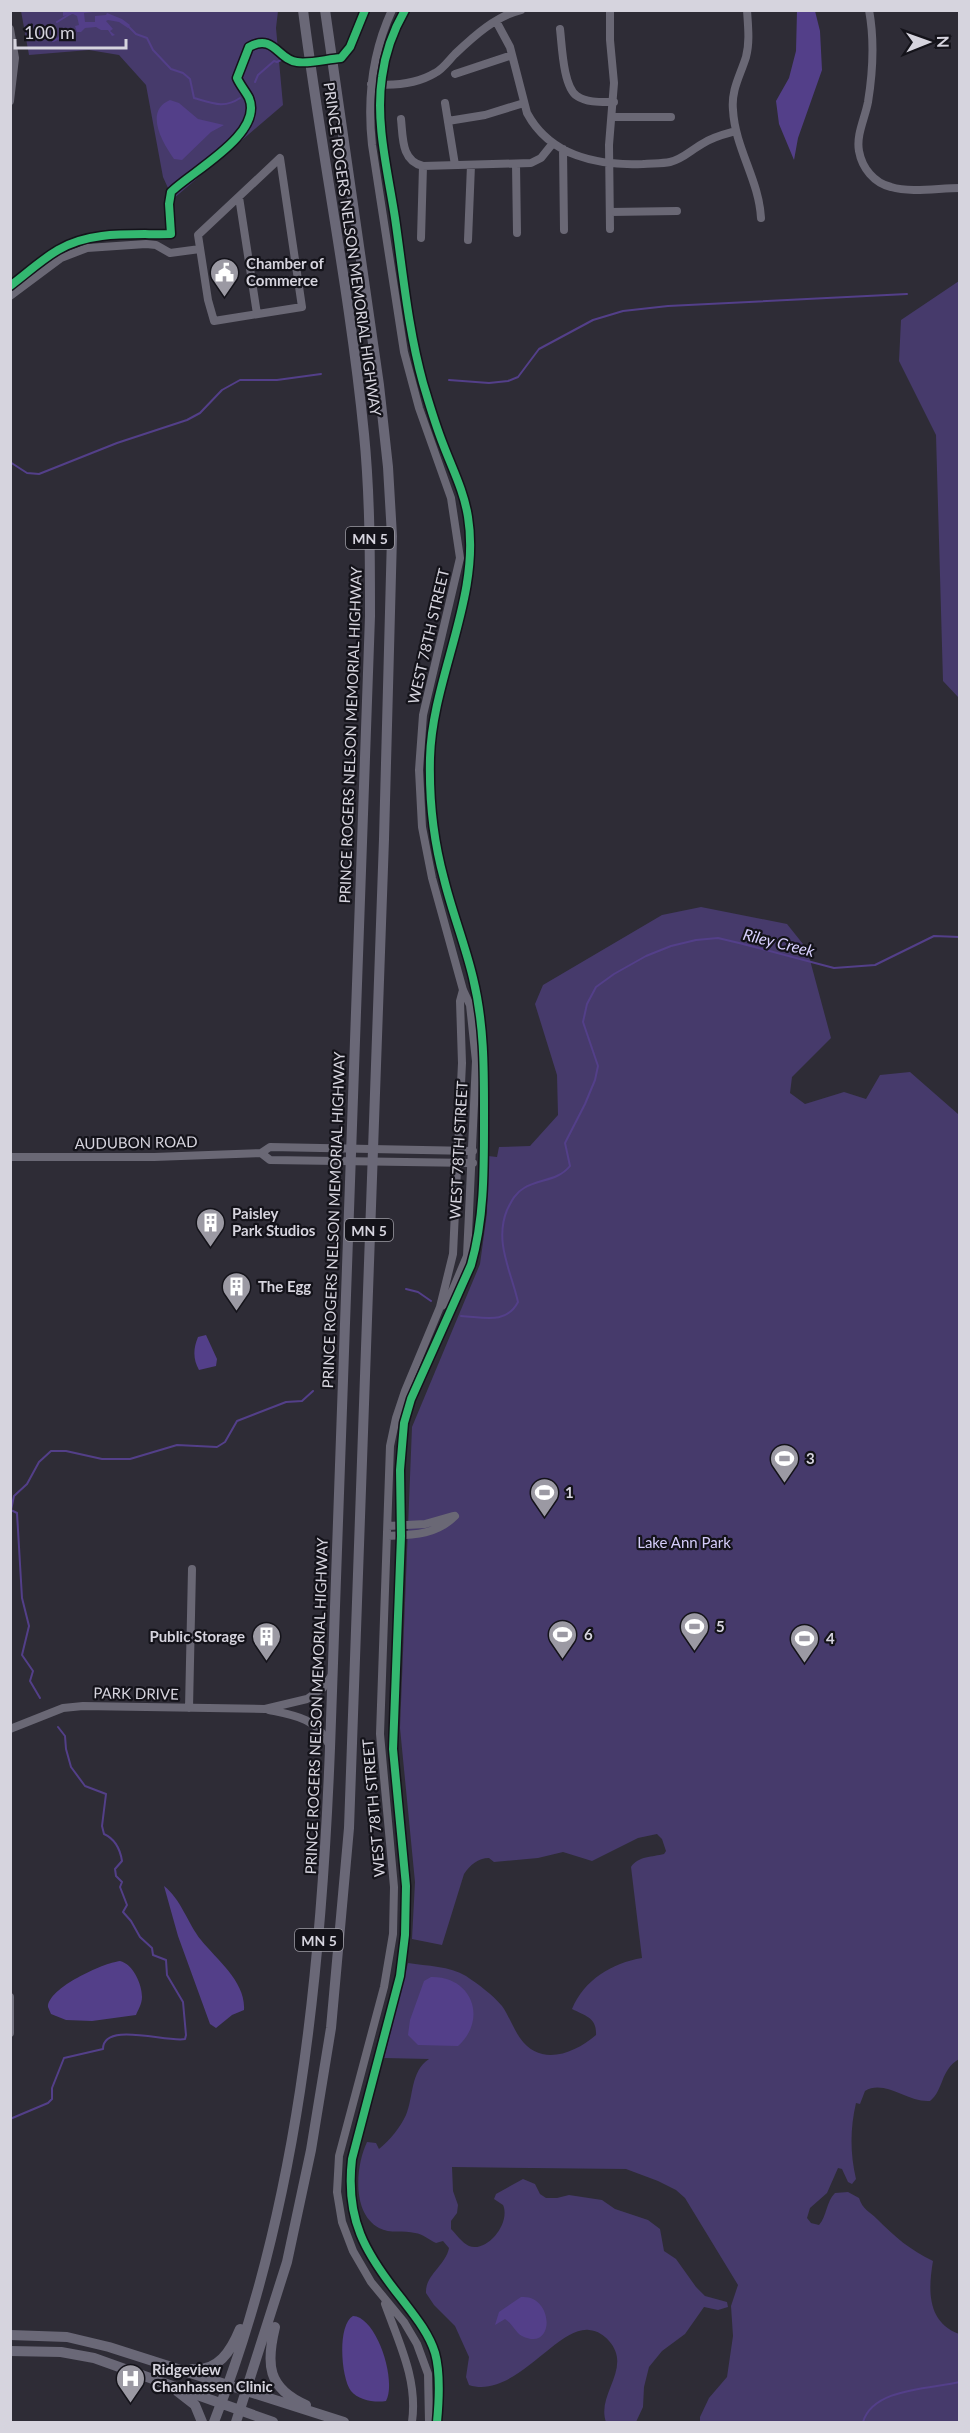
<svg xmlns="http://www.w3.org/2000/svg" width="970" height="2433" viewBox="0 0 970 2433" font-family="Lato,sans-serif">
<style>
.green{fill:#463a6b}
.water{fill:#533f89}
.lines{fill:none;stroke-linecap:round;stroke-linejoin:round}
.stream{stroke:#533f89;stroke-width:2}
.minor{stroke:#6a6875;stroke-width:8}
.major{stroke:#6a6877;stroke-width:10}
.cycleway-casing{stroke:#14131a;stroke-width:11}
.cycleway{stroke:#33b770;stroke-width:8}
.labels{text-anchor:middle;dominant-baseline:central;stroke-width:4.5;stroke-linejoin:round;paint-order:stroke}
.shield{fill:#14131a;stroke:#9c9aa3;stroke-width:1.5}
.shield-label{font-size:14px;font-weight:bold;fill:#d6d4de}
.street-label{font-size:15px;fill:#d6d4de;stroke:#14131a}
.poi-label{font-size:15px;font-weight:bold;fill:#d6d4de;stroke:#14131a;text-anchor:start}
.park-label{font-size:15px;fill:#d5cdfa;stroke:#14131a}
.water-label{font-size:16px;font-style:italic;fill:#d9d1ff;stroke:#14131a}
</style>
<rect width="100%" height="100%" fill="#2e2c36"/>
<path class="green" d="M21,11H278L276,28L283,105L173,199L163,177L146,85L119,55L89,50L29,55Z
M959,281V698L943,681L936,435L899,361L901,320Z
M701,907L787,924L807,949L831,1038L792,1077L790,1093L805,1104L844,1092L866,1099L880,1075L910,1072L958,1114L959,1123V2059C940,2070 944,2090 930,2101C908,2103 885,2079 865,2091L860,2104L856,2103C850,2128 850,2154 856,2179L852,2184L848,2182L842,2169L838,2168L827,2193L810,2208L807,2218L811,2223L819,2225C827,2216 826,2202 835,2193L848,2192L859,2198C863,2210 869,2211 877,2219C895,2237 910,2250 933,2261C928,2290 927,2322 959,2334V2422H700V2417L709,2398L727,2377L733,2336L731,2306L738,2285L685,2198L676,2190L658,2181L626,2169L452,2167L453,2191L458,2205L457,2213L451,2221V2229C456,2234 462,2243 469,2246C487,2253 511,2223 503,2205L494,2199L496,2194L523,2179L535,2184L540,2194L546,2198H557L569,2195L602,2200L615,2209L648,2220L660,2229L664,2251L676,2259L696,2287L705,2296L727,2302L728,2307L718,2310L704,2307L685,2334L662,2351L649,2367L644,2387L643,2407L636,2422H606C596,2394 633,2368 609,2341C604,2335 598,2331 589,2330C557,2326 514,2400 469,2385L466,2377L469,2357L455,2326L434,2305L426,2293C425,2275 446,2265 449,2248L443,2241L436,2243C429,2240 423,2234 415,2233C404,2230 390,2234 379,2228C351,2213 356,2165 367,2142L376,2143L379,2149C390,2140 400,2128 406,2115C414,2096 410,2072 429,2059L384,2058L408,1963C427,1966 450,1966 466,1976C478,1984 493,1995 502,2006C509,2016 513,2028 520,2038C540,2067 574,2054 596,2035C597,2018 586,2016 572,2009C584,1980 612,1963 642,1958L631,1867C638,1856 653,1857 664,1854L666,1851L662,1839L657,1834L638,1838L592,1861L563,1852L538,1858L494,1862L489,1858C478,1858 470,1865 464,1874L442,1945L412,1939L415,1882L400,1728L412,1427L480,1264L487,1213L488,1156L497,1157L499,1147L530,1146L558,1115L557,1075L535,1004L543,985L662,915Z"/>
<path class="water" d="M63,11H101L84,13L85,22H95V16L106,15L107,13L122,19L130,25L128,28L119,22L108,20L106,21L113,29L110,31L115,35L112,36L108,30H101L96,27L85,28L81,32H77L75,26L79,25L77,16L73,14L63,16Z
M797,11H815L820,31L822,70L798,138L794,160L779,124L776,101L789,78L796,51Z
M170,100L179,103L198,119L224,125L211,132L182,160L174,159C162,142 144,111 170,100Z
M206,1335L217,1359L216,1366L199,1370C193,1359 193,1349 198,1337Z
M164,1886C181,1899 188,1924 201,1940C217,1960 246,1982 244,2010L232,2015L216,2028L210,2024L178,1936Z
M120,1961C133,1964 142,1984 142,1997C142,2004 138,2010 136,2015L92,2021L66,2020L51,2014L48,2007C48,1988 103,1963 120,1961Z
M431,1977C472,1976 488,2019 458,2046L418,2045L408,2035L410,2020L424,1981Z
M521,2297C554,2294 556,2353 522,2336C515,2332 512,2323 505,2319L495,2325L499,2312Z
M353,2316C377,2317 397,2381 386,2401C375,2403 358,2400 351,2391C341,2378 337,2325 353,2316Z"/>
<g class="lines">
<path class="stream" d="M57,22L70,14
M128,26L136,34L147,38L153,50L171,69L183,73L190,79L194,98C212,103 224,109 240,98
M38,35L47,33L53,41L59,38L61,32
M255,82L258,75L274,61L277,62L281,60
M449,380L489,383L508,381L518,377L539,349L593,320L623,311L668,306L907,294
M10,462L27,473L39,474L117,443L187,420L200,413L222,390L240,380H277L321,374
M406,1289L418,1292L431,1301
M461,1316C483,1317 506,1325 518,1302C511,1271 494,1242 507,1210C511,1202 515,1193 524,1188C539,1179 558,1181 570,1166L565,1143L585,1104L595,1080L598,1066L583,1022L587,1004L596,987L614,974L646,956L671,946L696,940L718,938L739,943L834,968L875,965L934,936L960,937
M40,1698L30,1681L33,1671L22,1655L29,1626L22,1598L17,1513L11,1510L14,1496L27,1484L39,1462L51,1451H66L102,1459H130L177,1445L217,1447L225,1442L237,1421L286,1402L302,1401L313,1391
M10,2119L48,2103L52,2099V2088L64,2058L103,2049C103,2021 168,2043 185,2039L186,2035L183,2002L167,1975L166,1960L153,1955L152,1948L140,1937L131,1921L123,1912L127,1905L120,1887L122,1882L116,1876L115,1869L122,1861C120,1848 115,1839 104,1834L102,1826L106,1794L85,1786L71,1767L66,1749L65,1736L58,1727
M863,2422C873,2388 930,2389 960,2382"/>
<path class="minor" d="M392,10C372,53 367,99 372,145L404,352L419,408L451,498L460,558L423,715L419,770L422,827L432,878L463,990L470,1005L476,1061L467,1256L448,1301L442,1306
M747,10C748,26 750,42 746,57C740,76 731,90 733,110C735,148 759,180 761,218
M869,10C875,42 873,71 868,102C865,118 856,135 859,151C862,168 874,183 891,187C911,193 938,188 960,188
M496,21L510,47L527,113C550,156 598,166 643,164C651,163 662,164 670,162C683,159 691,150 702,144C712,137 725,134 736,131
M10,29L15,58L10,101
M560,29C562,45 563,87 577,96C587,103 602,102 614,102
M455,74L512,55
M371,84C393,86 415,85 435,73C443,69 449,60 455,54C474,36 496,16 521,10
M445,103L455,165
M613,117H671
M401,119C403,137 401,161 423,166L531,163L541,158L553,143
M448,121L485,115L524,103
M563,149L564,230
M280,158L302,307L214,321L208,300L198,235Z
M516,164L517,233
M239,197L257,314
M610,212L677,211
M610,229L609,145L614,83L610,40V10
M421,238L423,166
M468,240L471,165
M10,296L61,258L87,248L146,244L156,245L170,253L200,249
M261,1153L270,1160L473,1163
M10,1157H154L261,1153L270,1147L473,1151
M388,1526L425,1524L453,1516
M388,1536C413,1535 436,1535 455,1516
M189,1708L192,1569
M269,1710C293,1715 317,1718 328,1743
M10,1729L63,1708L83,1706L265,1709L307,1699L323,1688L332,1675
M10,1997V2033
M385,2304C399,2343 418,2380 412,2422
M429,2422L428,2374L417,2344L404,2322L371,2282L353,2251L342,2222L337,2192L339,2156L384,1987L393,1934L394,1887L380,1734L390,1446L396,1418L405,1391L440,1307L453,1254L462,1063L460,1001L463,990"/>
<path class="major" d="M275,2327C266,2364 267,2388 306,2405
M10,2335L67,2337L109,2347L344,2422
M10,2351L61,2352L94,2358L273,2422
M192,2369C218,2372 231,2351 240,2329
M177,2391L195,2405L202,2422
M214,2422C298,2208 321,1976 330,1748L370,616C370,555 370,495 364,434C350,292 321,152 303,10
M236,2422L287,2262L311,2150L331,2028L349,1828L384,839L392,536L388,467L379,385L325,10"/>
<defs>
<path id="cycleway" d="M405,10C393,31 385,53 382,77C375,123 388,172 395,218C403,273 408,329 423,383C429,403 435,424 443,444C452,468 464,491 468,517C481,597 432,678 430,758C429,799 433,839 444,879C452,912 465,944 473,978C485,1027 484,1075 484,1125C484,1172 484,1220 471,1265L411,1399L404,1423L400,1470L401,1536L393,1749L406,1886L405,1935L400,1976L352,2159C345,2219 365,2253 401,2298C414,2315 429,2333 435,2353C441,2374 439,2401 437,2422
M10,286C26,274 41,260 58,250C91,230 134,235 171,234L169,204L171,192C192,171 264,134 249,98C246,92 240,85 237,78L249,47C274,33 278,60 297,62C310,64 327,59 341,58L350,47L365,10"/>
</defs>
<use href="#cycleway" class="cycleway-casing"/>
<use href="#cycleway" class="cycleway"/>
</g>
<defs>
<symbol id="civic-pin" viewBox="-11 -11 22 30"><path d="M0 17L-7.5 6A9.5 9.5 0 1 1 7.5 6Z" fill="#9b99a3" stroke="#14131a"/><path d="M-.6-6.5H3V-4.5H.6V-3L4-1V1h2V6H-6V1h2V-1L-.6-3ZM-1.2 2.5V6h2.4V2.5Z" fill="#fff"/></symbol>
<symbol id="building-pin" viewBox="-11 -11 22 30"><path d="M0 17L-7.5 6A9.5 9.5 0 1 1 7.5 6Z" fill="#9b99a3" stroke="#14131a"/><path d="M-4-6H4V6H1V3H-1V6H-4ZM-2.5-4.3h1.7v1.8h-1.7ZM.8-4.3h1.7v1.8H.8ZM-2.5-1h1.7V.8h-1.7ZM.8-1h1.7V.8H.8Z" fill="#fff"/></symbol>
<symbol id="stadium-pin" viewBox="-11 -11 22 30"><path d="M0 17L-7.5 6A9.5 9.5 0 1 1 7.5 6Z" fill="#9b99a3" stroke="#14131a"/><path d="M0-5a6.5 5 0 1 0 0 10a6.5 5 0 1 0 0-10ZM-3.5-1.8h7v3.6h-7Z" fill="#fff"/></symbol>
<symbol id="hospital-pin" viewBox="-11 -11 22 30"><path d="M0 17L-7.5 6A9.5 9.5 0 1 1 7.5 6Z" fill="#9b99a3" stroke="#14131a"/><path d="M-5-5h3v3.5h4V-5h3V5h-3V1.5h-4V5h-3Z" fill="#fff"/></symbol>
</defs>
<g fill-rule="evenodd">
<use href="#civic-pin" x="208" y="256" width="33" height="45"/>
<use href="#building-pin" x="194" y="1206" width="33" height="45"/>
<use href="#building-pin" x="220" y="1270" width="33" height="45"/>
<use href="#stadium-pin" x="768" y="1442" width="33" height="45"/>
<use href="#stadium-pin" x="528" y="1476" width="33" height="45"/>
<use href="#stadium-pin" x="678" y="1610" width="33" height="45"/>
<use href="#stadium-pin" x="546" y="1618" width="33" height="45"/>
<use href="#building-pin" x="250" y="1620" width="33" height="45"/>
<use href="#stadium-pin" x="788" y="1622" width="33" height="45"/>
<use href="#hospital-pin" x="114" y="2362" width="33" height="45"/>
</g>
<g class="labels">
<g class="shield">
<rect x="346" y="527" width="48" height="22" rx="4.5"/>
<rect x="345" y="1219" width="48" height="22" rx="4.5"/>
<rect x="295" y="1929" width="48" height="22" rx="4.5"/>
</g>
<g class="shield-label">
<text x="370" y="538">MN 5</text>
<text x="369" y="1230">MN 5</text>
<text x="319" y="1940">MN 5</text>
</g>
<g class="street-label">
<text transform="translate(353 249) rotate(82)">PRINCE ROGERS NELSON MEMORIAL HIGHWAY</text>
<text transform="translate(428 636) rotate(-77)">WEST 78TH STREET</text>
<text transform="translate(350 735) rotate(-88)">PRINCE ROGERS NELSON MEMORIAL HIGHWAY</text>
<text transform="translate(136 1142) rotate(-1)">AUDUBON ROAD</text>
<text transform="translate(458 1150) rotate(-87)">WEST 78TH STREET</text>
<text transform="translate(333 1220) rotate(-88)">PRINCE ROGERS NELSON MEMORIAL HIGHWAY</text>
<text transform="translate(136 1693) rotate(1)">PARK DRIVE</text>
<text transform="translate(316 1706) rotate(-88)">PRINCE ROGERS NELSON MEMORIAL HIGHWAY</text>
<text transform="translate(373 1808) rotate(-95)">WEST 78TH STREET</text>
</g>
<g class="poi-label">
<text x="246" y="263">Chamber of<tspan x="246" dy="17">Commerce</tspan></text>
<text x="232" y="1213">Paisley<tspan x="232" dy="17">Park Studios</tspan></text>
<text x="258" y="1286">The Egg</text>
<text x="806" y="1458">3</text>
<text x="565" y="1492">1</text>
<text x="716" y="1626">5</text>
<text x="584" y="1634">6</text>
<text x="245" y="1636" text-anchor="end">Public Storage</text>
<text x="826" y="1638">4</text>
<text x="152" y="2369">Ridgeview<tspan x="152" dy="17">Chanhassen Clinic</tspan></text>
</g>
<g class="park-label">
<text x="684" y="1542">Lake Ann Park</text>
</g>
<g class="water-label">
<text transform="translate(779 942) rotate(14)">Riley Creek</text>
</g>
</g>
<rect width="970" height="2433" fill="none" stroke="#d6d4de" stroke-width="24"/>
<g transform="translate(928 42) rotate(89)" stroke="#14131a" stroke-width="4.5" paint-order="stroke">
<path d="M0-4.5L10 22L0 15L-10 22Z" fill="#d6d4de"/>
<text y="-9" font-size="16" font-weight="bold" text-anchor="middle" fill="#d6d4de">N</text>
</g>
<path d="M15 39v9h111v-9" fill="none" stroke="#d6d4de" stroke-width="3"/>
<text x="24" y="39" font-size="18" fill="#d6d4de" stroke="#14131a" stroke-width="4.5" paint-order="stroke">100 m</text>
</svg>
